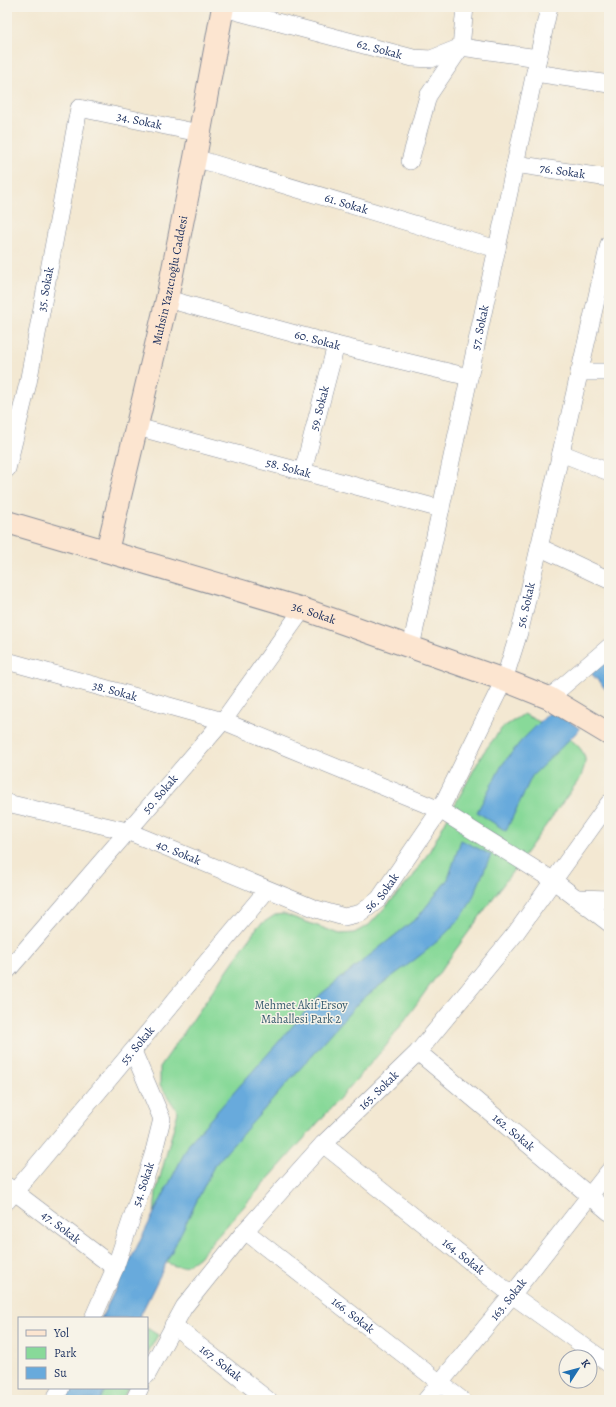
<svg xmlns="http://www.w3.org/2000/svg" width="616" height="1407" viewBox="0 0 616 1407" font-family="Alegreya,serif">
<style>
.green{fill:#88d999;stroke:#52847c}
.water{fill:#68aadc;stroke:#426c9d}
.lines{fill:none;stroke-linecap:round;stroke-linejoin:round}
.minor-casing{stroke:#878c98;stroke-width:18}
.secondary-casing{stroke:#878c98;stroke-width:24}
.minor{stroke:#fff;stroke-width:17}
.secondary{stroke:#fce5d0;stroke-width:22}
.labels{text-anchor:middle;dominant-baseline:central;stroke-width:3;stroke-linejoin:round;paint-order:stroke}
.street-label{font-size:12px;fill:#1b2f5e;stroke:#f7f3e8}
.park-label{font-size:12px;fill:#365a6d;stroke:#f7f3e8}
</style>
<rect width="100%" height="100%" fill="#f7f3e8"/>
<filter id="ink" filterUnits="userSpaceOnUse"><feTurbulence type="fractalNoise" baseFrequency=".025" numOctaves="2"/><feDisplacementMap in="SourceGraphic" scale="8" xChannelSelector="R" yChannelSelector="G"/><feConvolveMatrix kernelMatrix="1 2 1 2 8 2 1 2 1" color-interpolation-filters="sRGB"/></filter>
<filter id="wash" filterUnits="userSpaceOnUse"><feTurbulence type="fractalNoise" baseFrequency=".012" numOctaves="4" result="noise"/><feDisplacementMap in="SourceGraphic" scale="16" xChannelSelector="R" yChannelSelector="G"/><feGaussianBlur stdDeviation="0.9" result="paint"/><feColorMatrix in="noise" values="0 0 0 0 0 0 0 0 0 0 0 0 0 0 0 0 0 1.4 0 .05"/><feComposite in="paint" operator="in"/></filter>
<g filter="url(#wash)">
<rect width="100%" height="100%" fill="#f3e8d2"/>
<path class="green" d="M524,714C540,723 583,739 585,759C586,764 582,772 581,777L386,1046L199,1257C180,1272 177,1267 157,1258L152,1236L156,1192L178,1112L160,1085V1067L258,926L275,915L284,914L340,934L354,933L369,925L412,878L429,852L483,753L502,728Z
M147,1328L158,1335L147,1354Z
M76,1388H128L122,1400H70Z"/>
<path class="water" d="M609,657V693L591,673Z
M553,709L580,729L532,776L506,831L477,812L502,765L521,741Z
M461,840L491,855C483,871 474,899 464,913C436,950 394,972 359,1002L214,1166L139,1318H101L190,1142L321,994L418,917L448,879Z
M66,1388H106L100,1400H60Z"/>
</g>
<g filter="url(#ink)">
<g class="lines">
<defs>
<g id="minor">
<path id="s1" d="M220,7L413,58L431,59L461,47L538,58"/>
<path d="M535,73L609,84"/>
<path id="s2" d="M195,158L497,249"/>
<path d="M410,161L428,96L461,47L465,7"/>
<path id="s3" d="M515,164L609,178"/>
<path id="s4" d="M167,299L336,345L469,377"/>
<path d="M579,372H609"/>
<path id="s5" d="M137,427L441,509"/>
<path d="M561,453L609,472"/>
<path id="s6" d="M7,469L28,383L79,108L199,133"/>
<path id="s7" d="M303,471L336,345"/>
<path d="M539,547L609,580"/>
<path id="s8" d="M411,647L549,7"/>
<path id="s9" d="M7,661L223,721L440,810L554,881L609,923"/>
<path d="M549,698L609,647"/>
<path id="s10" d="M7,803L127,831L316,909L344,917L361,913L379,899L440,810L504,680L521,626L609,244"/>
<path d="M578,898L609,899"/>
<path id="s11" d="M7,971L223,721L303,609"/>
<path id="s12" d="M418,1052L609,1212"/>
<path id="s13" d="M323,1144L512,1295L609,1364"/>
<path id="s14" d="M7,1186L115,1268"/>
<path id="s15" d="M7,1201L267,890"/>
<path id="s16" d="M245,1231L462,1400"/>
<path id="s17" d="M93,1318L115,1268L153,1155L162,1119L133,1051"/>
<path id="s18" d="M173,1325L268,1400"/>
<path id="s19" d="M147,1375L184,1307L245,1231L323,1144L418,1052L515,934L609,803"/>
<path d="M54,1400L61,1388"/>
<path d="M134,1400L140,1388"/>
<path id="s20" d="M426,1400L512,1295L609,1171"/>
</g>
<g id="secondary">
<path id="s21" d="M7,522L303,609L504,680L549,698L609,734"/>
<path id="s22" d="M107,551L167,299L195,158L223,7"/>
</g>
</defs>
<use href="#minor" class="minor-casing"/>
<use href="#secondary" class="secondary-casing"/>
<use href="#minor" class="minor"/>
<use href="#secondary" class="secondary"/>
</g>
</g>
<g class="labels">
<g class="street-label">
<text stroke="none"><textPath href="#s1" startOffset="165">62. Sokak</textPath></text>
<text stroke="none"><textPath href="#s6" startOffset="430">34. Sokak</textPath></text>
<text stroke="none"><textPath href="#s3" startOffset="48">76. Sokak</textPath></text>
<text stroke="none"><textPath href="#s2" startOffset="158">61. Sokak</textPath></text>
<text stroke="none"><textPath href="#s22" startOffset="278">Muhsin Yazıcıoğlu Caddesi</textPath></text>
<text stroke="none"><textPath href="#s6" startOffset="184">35. Sokak</textPath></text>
<text stroke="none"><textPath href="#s8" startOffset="327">57. Sokak</textPath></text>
<text stroke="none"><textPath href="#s4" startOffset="156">60. Sokak</textPath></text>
<text stroke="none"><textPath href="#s7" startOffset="65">59. Sokak</textPath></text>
<text stroke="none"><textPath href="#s5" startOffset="157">58. Sokak</textPath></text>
<text stroke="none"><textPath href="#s10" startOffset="728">56. Sokak</textPath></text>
<text stroke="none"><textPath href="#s21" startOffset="320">36. Sokak</textPath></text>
<text stroke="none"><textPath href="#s9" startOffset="112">38. Sokak</textPath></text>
<text stroke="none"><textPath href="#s11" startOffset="234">50. Sokak</textPath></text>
<text stroke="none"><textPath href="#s10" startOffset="179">40. Sokak</textPath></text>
<text stroke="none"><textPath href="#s10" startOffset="404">56. Sokak</textPath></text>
<text stroke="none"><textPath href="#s15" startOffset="203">55. Sokak</textPath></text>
<text stroke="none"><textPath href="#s19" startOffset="369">165. Sokak</textPath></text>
<text stroke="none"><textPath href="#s12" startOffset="125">162. Sokak</textPath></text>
<text stroke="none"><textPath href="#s17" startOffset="143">54. Sokak</textPath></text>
<text stroke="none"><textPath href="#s14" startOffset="68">47. Sokak</textPath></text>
<text stroke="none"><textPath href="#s13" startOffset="180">164. Sokak</textPath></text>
<text stroke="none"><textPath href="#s20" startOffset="130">163. Sokak</textPath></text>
<text stroke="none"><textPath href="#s16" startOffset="137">166. Sokak</textPath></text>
<text stroke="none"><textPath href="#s18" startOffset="61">167. Sokak</textPath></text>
</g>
<g class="park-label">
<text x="301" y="1005">Mehmet Akif Ersoy<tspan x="301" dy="14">Mahallesi Park 2</tspan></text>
</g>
</g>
<rect width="616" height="1407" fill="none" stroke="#f7f3e8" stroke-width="24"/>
<rect x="18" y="1317" width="130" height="72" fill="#f7f3e8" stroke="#9fa5b1"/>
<rect x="26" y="1330" width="20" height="6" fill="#fce5d0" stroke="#9fa5b1"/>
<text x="54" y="1337" font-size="12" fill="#1b2f5e">Yol</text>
<rect x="26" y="1347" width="20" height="12" fill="#88d999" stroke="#9fa5b1"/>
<text x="54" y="1357" font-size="12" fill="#1b2f5e">Park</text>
<rect x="26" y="1367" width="20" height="12" fill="#68aadc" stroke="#9fa5b1"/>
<text x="54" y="1377" font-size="12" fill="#1b2f5e">Su</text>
<g transform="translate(578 1369) rotate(54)"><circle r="19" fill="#f7f3e8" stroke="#9fa5b1"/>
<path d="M0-3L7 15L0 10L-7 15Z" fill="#1f6fb2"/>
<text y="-6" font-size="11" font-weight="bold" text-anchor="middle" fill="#1b2f5e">K</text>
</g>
</svg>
